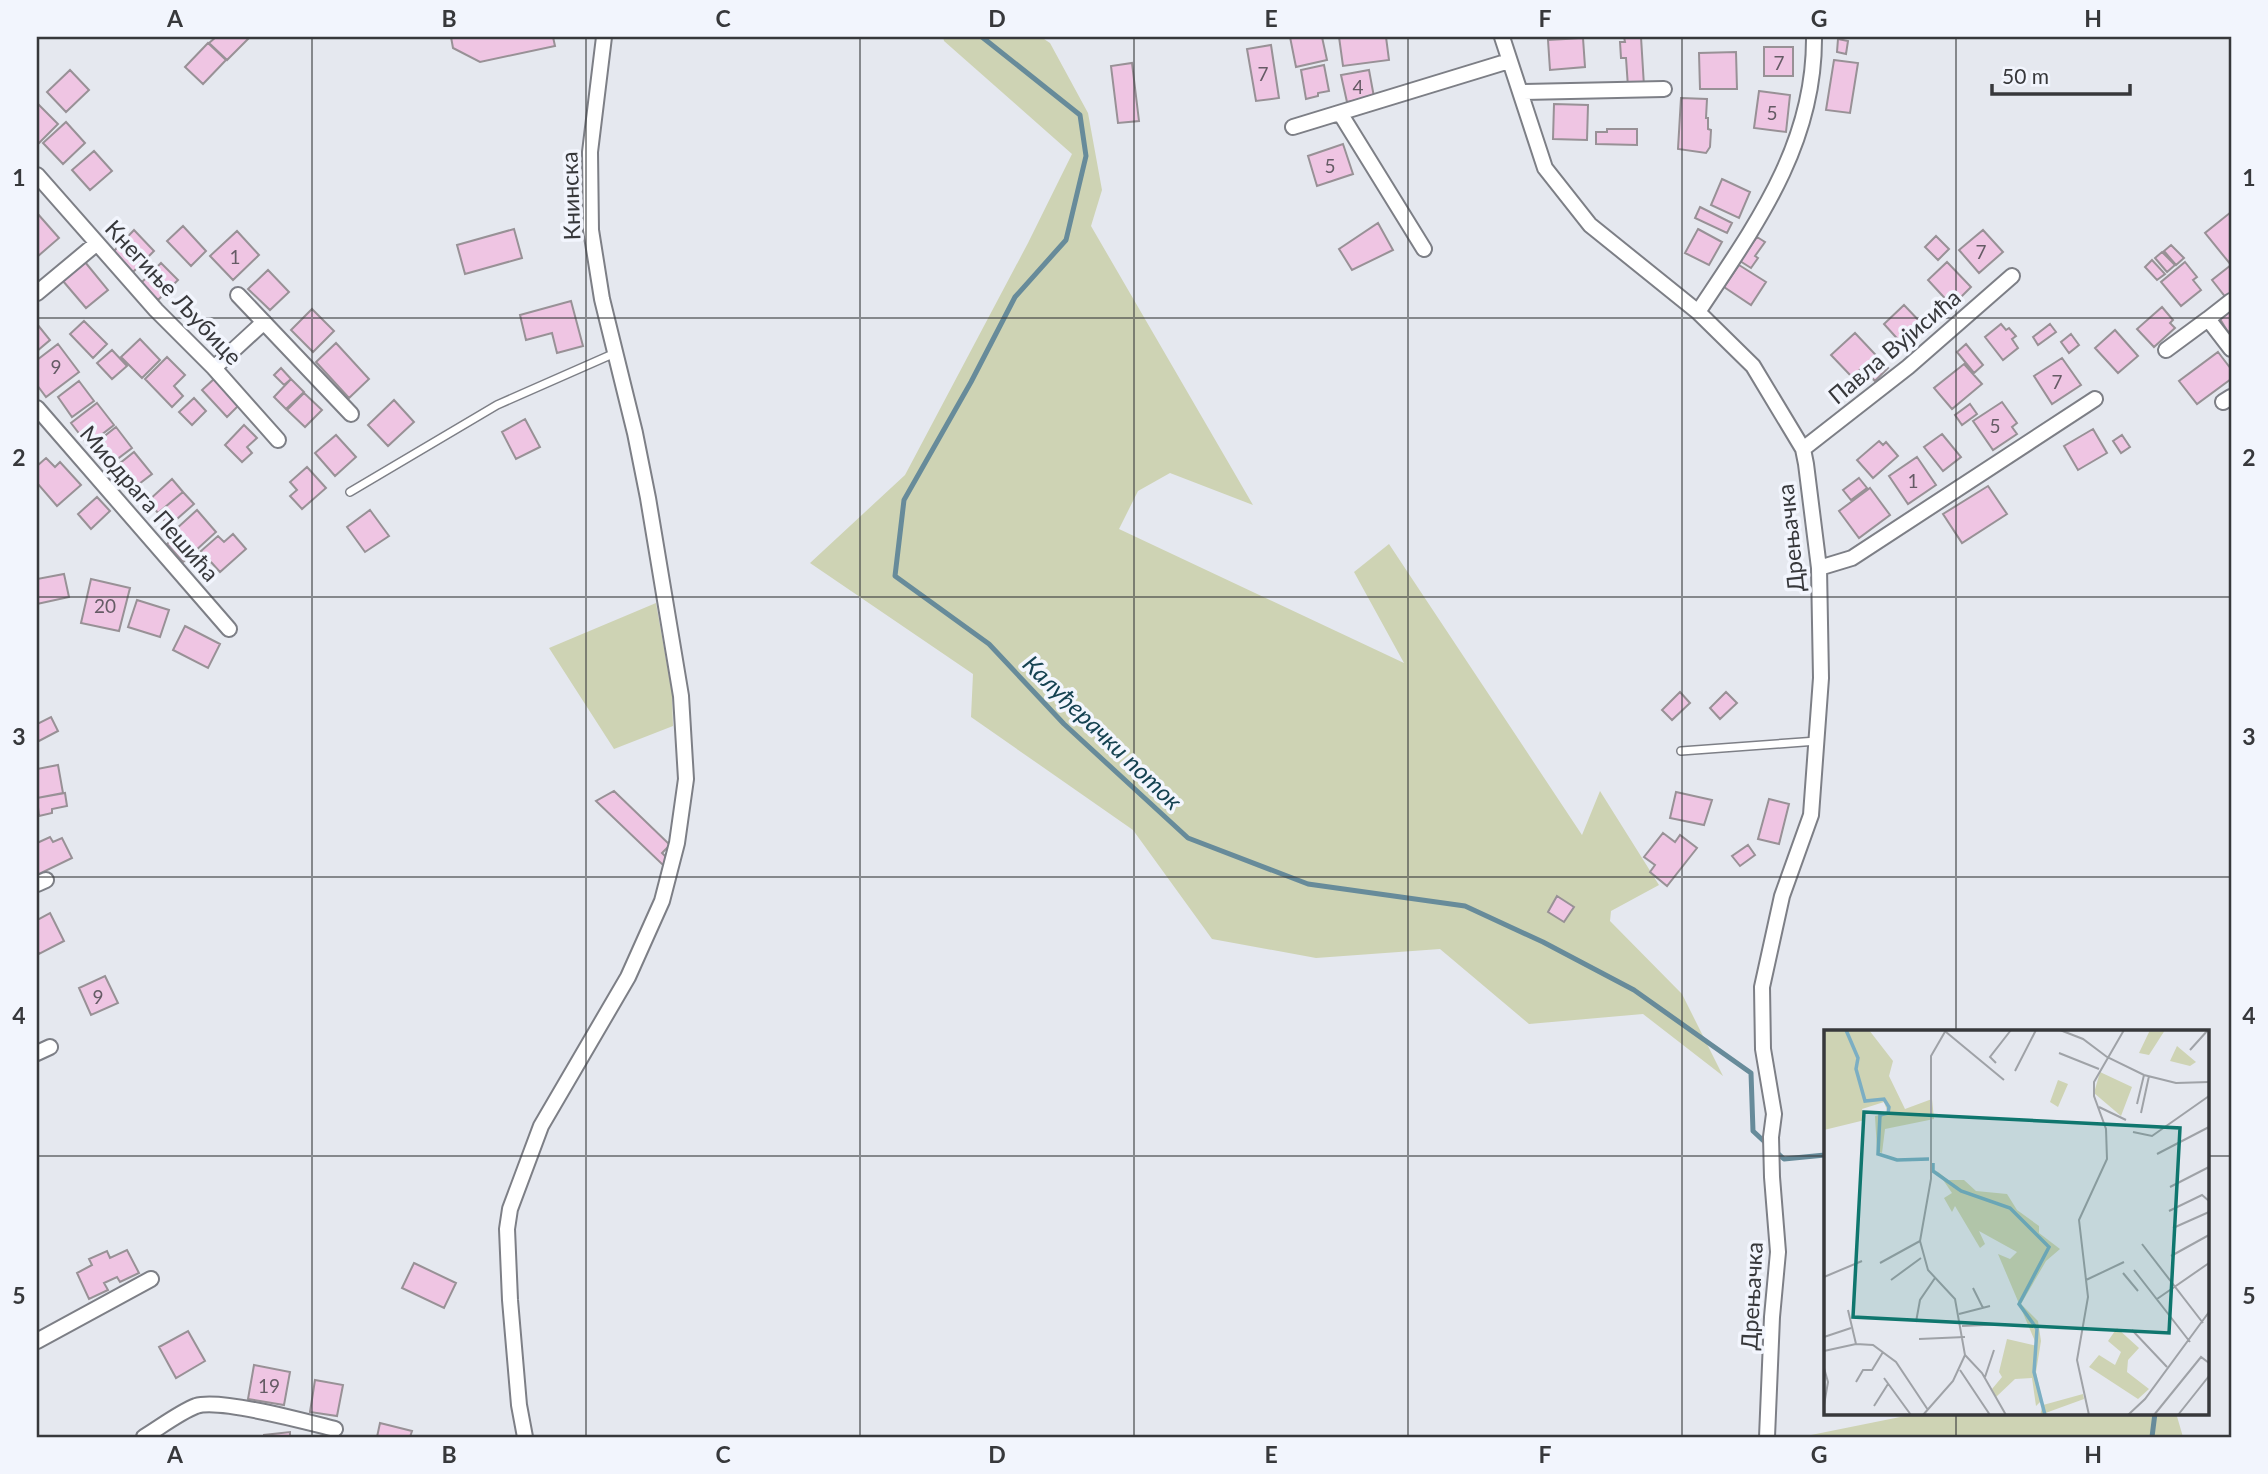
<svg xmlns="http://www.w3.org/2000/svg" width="2268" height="1474" viewBox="0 0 2268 1474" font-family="Lato,sans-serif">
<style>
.green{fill:#ced3b4}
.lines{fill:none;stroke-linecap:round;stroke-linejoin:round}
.stream{stroke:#678b9a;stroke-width:5}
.building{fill:#efc5e3;stroke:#989196;stroke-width:2}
.lane-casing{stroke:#7d7f86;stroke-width:10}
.street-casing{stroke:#7d7f86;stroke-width:18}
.lane{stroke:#fff;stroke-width:7}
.street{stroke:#fff;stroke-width:14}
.grid{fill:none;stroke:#37383b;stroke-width:2;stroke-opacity:0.55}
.labels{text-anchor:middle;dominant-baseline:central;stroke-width:7;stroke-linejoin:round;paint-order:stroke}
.number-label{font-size:19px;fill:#655b65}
.street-label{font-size:23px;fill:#37383b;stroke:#f2f5fd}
.water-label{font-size:24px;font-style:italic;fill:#154251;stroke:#f2f5fd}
.inset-river{fill:none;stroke:#7baec3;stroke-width:3.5}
.inset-road{fill:none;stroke:#9fa2a7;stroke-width:2}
.view{fill:#0f766e;fill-opacity:0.15;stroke:#0f766e;stroke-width:3.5}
.inset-edge{fill:none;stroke:#37383b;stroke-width:3.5}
.neatline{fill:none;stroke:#37383b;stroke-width:2.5}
.grid-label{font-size:23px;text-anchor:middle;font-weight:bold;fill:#37383b}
</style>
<rect width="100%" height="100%" fill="#e5e8ef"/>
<path class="green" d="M943,37H1041L1050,43L1088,113L1102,190L1091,226L1253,505L1170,473L1138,491L1119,529L1404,663L1354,572L1389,544L1582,835L1600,791L1659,885L1611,911L1610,921L1682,994L1723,1076L1643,1014L1529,1024L1440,949L1316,958L1212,939L1133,830L971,717L973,674L810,563L905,475L1028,243L1072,154L944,41Z
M656,603L672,693L673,726L614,749L549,648Z
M1920,1413H2176L2183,1437H1801Z"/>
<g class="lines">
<path class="stream" d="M982,37L1080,115L1086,156L1066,240L1015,297L971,382L904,500L895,576L989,644L1064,724L1188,838L1308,884L1465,906L1543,942L1634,990L1751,1073L1753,1131L1768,1145
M1775,1151L1784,1159L1825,1155
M2152,1437L2155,1413"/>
</g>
<path class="building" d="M216,37H250L227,60L209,43Z
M451,37H553L555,46L480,62L453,48Z
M1290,37H1322L1327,60L1296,67Z
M1339,37H1386L1389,60L1343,66Z
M1624,37H1641L1644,86L1628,87L1626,58H1621L1620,42H1625Z
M1583,38L1585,67L1550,70L1548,40Z
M1838,39L1848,41L1846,54L1837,52Z
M208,43L226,60L203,84L185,67Z
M1271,45L1279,98L1256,101L1247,49Z
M1764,47H1793V76H1764Z
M1736,52L1737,89H1700L1699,53Z
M1834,60L1858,63L1850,113L1826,110Z
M1132,63L1139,121L1118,123L1111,66Z
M1324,65L1329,91L1318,93V96L1306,99L1301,70Z
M70,70L89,90L66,112L47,92Z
M1369,70L1374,97L1347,102L1341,75Z
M1759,91L1790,95L1786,132L1754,128Z
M1681,98L1707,99L1706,118H1708V129L1711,130L1710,147L1706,153L1678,149Z
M1554,104L1588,105L1587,140L1553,139Z
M39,105L58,124L37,145V107Z
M66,122L85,143L63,164L43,143Z
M1607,129H1637V145L1596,144V132H1607Z
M1343,144L1353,174L1317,186L1308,156Z
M94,151L112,171L90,190L72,170Z
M1722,179L1750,192L1739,218L1711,205Z
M1700,207L1732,223L1727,233L1695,218Z
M2231,212V265L2205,233Z
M37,213L59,238L37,257Z
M1378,223L1393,250L1352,270L1339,249Z
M183,226L206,251L191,266L167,241Z
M514,229L522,258L465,274L457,245Z
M1698,229L1722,242L1709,265L1685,253Z
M134,230L154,251L133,272L113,252Z
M1983,230L2003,252L1979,273L1959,250Z
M237,231L259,255L233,280L210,256Z
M1936,236L1949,249L1938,260L1925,247Z
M1757,237L1765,242L1755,256L1758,258L1751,268L1740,261Z
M2171,245L2184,258L2176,265L2164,251Z
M2162,252L2175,265L2167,272L2155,258Z
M2152,260L2165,274L2157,280L2145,267Z
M85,262L108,290L86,308L63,281Z
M1947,262L1971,287L1952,306L1928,280Z
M2185,262L2197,277L2193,280L2201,290L2181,306L2161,282Z
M161,263L178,280L158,300L141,283Z
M1739,265L1766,282L1751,305L1724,287Z
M2231,265V296L2227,299L2212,280Z
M268,270L289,292L270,310L248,289Z
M571,301L583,346L557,353L552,333L526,340L520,315Z
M1904,305L1924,326L1903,345L1884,324Z
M2162,307L2173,320L2170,323L2175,328L2154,347L2137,329Z
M312,309L334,331L313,352L291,330Z
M2231,311V330L2228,332L2220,319Z
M84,321L107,344L93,358L70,334Z
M37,324L50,340L37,351Z
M2001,324L2006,330L2009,328L2016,336L2012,339L2018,348L2003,360L1985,337Z
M2050,324L2056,332L2038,345L2033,337Z
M2115,330L2138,356L2118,373L2095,348Z
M1855,333L1888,368L1875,381L1862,368L1852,377L1831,355Z
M2071,334L2079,345L2069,353L2061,342Z
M140,339L160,360L142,378L121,357Z
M336,343L369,379L349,398L316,362Z
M58,344L79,372L46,397L37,385V360Z
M1966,344L1983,365L1974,373L1957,352Z
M112,350L127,366L112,379L97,363Z
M2218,352L2231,369V379L2197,404L2179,381Z
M167,357L185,375L174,386L183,396L172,407L145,379Z
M2062,358L2081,385L2052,404L2034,376Z
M1964,364L1982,384L1952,409L1934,388Z
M281,368L291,379L284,385L274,375Z
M214,379L239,405L227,417L202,390Z
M291,379L304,392L286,409L274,397Z
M79,381L94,401L72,417L58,397Z
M304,393L322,410L305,427L287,410Z
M194,398L206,411L192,425L179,412Z
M394,400L414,422L388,446L368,425Z
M2002,402L2017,423L2012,427L2017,434L1993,450L1973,421Z
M97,403L114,425L88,445L71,423Z
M1970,404L1977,414L1962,425L1955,415Z
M525,419L540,447L516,459L502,432Z
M244,425L257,438L247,447L252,453L242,462L225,445Z
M116,427L132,448L108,466L92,446Z
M2093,429L2107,453L2078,470L2064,446Z
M1942,434L1961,457L1943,471L1924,447Z
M336,435L356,457L335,476L315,453Z
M2122,435L2130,447L2121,453L2113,441Z
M1879,441L1883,445L1886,442L1898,456L1873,478L1857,460Z
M134,452L152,474L131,490L114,468Z
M1917,457L1936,485L1908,504L1889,476Z
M46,458L55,467L60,462L81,485L57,506L37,483V466Z
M307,467L326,488L302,509L290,496L297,490L290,482Z
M1859,478L1867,488L1851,500L1843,490Z
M172,479L183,492L158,513L148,501Z
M1988,486L2007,514L1962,543L1943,514Z
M1870,488L1890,515L1859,538L1839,511Z
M183,492L194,504L169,526L158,513Z
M97,497L110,511L91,529L78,514Z
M197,510L216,532L183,562L167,544L179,534L175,530Z
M370,510L389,536L365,552L347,527Z
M233,534L246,549L220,572L201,551L218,536L224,542Z
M64,574L69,597L37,604V579Z
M91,579L130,588L119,631L81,623Z
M137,600L169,610L160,637L128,627Z
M185,626L220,644L208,668L173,650Z
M1680,692L1690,703L1672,720L1662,710Z
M1726,692L1737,703L1720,719L1710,708Z
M51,717L58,731L37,742V724Z
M58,765L63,793L37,798V769Z
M614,791L670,845L662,853L669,860L663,865L596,801Z
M1676,792L1712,800L1704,825L1670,818Z
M65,793L67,806L52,809V813L39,816L37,798Z
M1769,799L1789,804L1779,844L1758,839Z
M1663,833L1675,842L1680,835L1697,848L1667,886L1650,872L1655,865L1644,857Z
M50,837L53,842L62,838L72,858L37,875V843Z
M1748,845L1755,855L1740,866L1732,856Z
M1557,896L1574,907L1564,922L1548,912Z
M50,913L64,941L39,954L37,950V920Z
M105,976L118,1003L91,1015L79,988Z
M127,1250L139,1273L120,1282L117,1277L104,1283L108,1290L89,1299L77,1273L92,1265L89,1259L107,1251L110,1258Z
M414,1263L456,1283L444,1308L402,1288Z
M188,1331L205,1361L176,1378L159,1347Z
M254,1365L290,1372L284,1405L248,1399Z
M315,1380L343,1385L337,1416L310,1412Z
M380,1423L412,1431L410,1437H377Z
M290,1432V1437H264V1435Z"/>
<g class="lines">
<defs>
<path id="lane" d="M350,492L497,405L615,353
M1681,751L1817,741"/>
<path id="street" d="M1502,37L1545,168L1590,225L1698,312L1753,366L1803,449L1806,464L1819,568L1821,678L1811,815L1782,896L1762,987L1763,1049L1774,1114L1771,1137L1772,1177L1778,1252L1772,1317L1767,1437
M1522,92L1664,89
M1340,113L1424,249
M1293,127L1509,61
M37,175L156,310L214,368L278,440
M37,293L97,243
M238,295L351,414
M1698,312C1755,226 1815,145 1814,37
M2208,319L2231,301
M2166,350L2208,319L2231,349
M214,368L264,322
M2223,402L2231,397
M37,408L229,629
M1803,449L1908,367L2012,276
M1819,568L1852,558L2095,399
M37,884L46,880
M37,1053L50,1047
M37,1341L151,1279
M144,1437C159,1428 180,1412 196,1406C220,1398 307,1422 335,1429
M525,1437L519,1405L510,1300L507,1229L510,1209L541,1126L628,977L662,901L677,843L686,779L681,696L648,498L635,433L602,299L591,230L590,152L604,37"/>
</defs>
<use href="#lane" class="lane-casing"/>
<use href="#street" class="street-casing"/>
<use href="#lane" class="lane"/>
<use href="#street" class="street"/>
</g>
<path class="grid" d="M312,37V1437M586,37V1437M860,37V1437M1134,37V1437M1408,37V1437M1682,37V1437M1956,37V1031M37,318H2231M37,597H2231M37,877H2231M37,1156H1825M2207,1156H2231M1956,1413V1437"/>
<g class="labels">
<g class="number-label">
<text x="1779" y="62">7</text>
<text x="1263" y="73">7</text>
<text x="1358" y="86">4</text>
<text x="1772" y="112">5</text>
<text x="1330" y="165">5</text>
<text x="1981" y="251">7</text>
<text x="235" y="256">1</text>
<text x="56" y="366">9</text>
<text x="2057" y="381">7</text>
<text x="1995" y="425">5</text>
<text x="1913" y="480">1</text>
<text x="105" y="605">20</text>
<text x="98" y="996">9</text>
<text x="269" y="1385">19</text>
</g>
<g class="street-label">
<text transform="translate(570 196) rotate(-92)">Книнска</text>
<text transform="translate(174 292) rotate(47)">Кнегиње Љубице</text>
<text transform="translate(1894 346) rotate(-40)">Павла Вујисића</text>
<text transform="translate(150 503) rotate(49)">Миодрага Пешића</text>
<text transform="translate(1790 538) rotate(-96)">Дрењачка</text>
<text transform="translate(1751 1296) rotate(-87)">Дрењачка</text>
</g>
<g class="water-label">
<text transform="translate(1103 732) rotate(44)">Калуђерачки поток</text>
</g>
</g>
<g transform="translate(1824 1030)">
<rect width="385" height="385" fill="#e5e8ef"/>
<path d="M0,0H45L69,31L65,46L81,79L108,69L110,89L61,99L58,123L53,121L51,86L64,83L60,72L38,79L41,90L0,100ZM326,0H341L325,25L315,23ZM353,16L372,32L366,36L346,31ZM276,42L308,57L297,86L270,63ZM234,50L244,54L234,77L226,72ZM113,141L124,150H140L152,161L183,164L193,180L215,196V203L236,219L222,231L197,274L214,291L217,311L212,342L218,370L212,376L208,348L191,349L172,367L168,359L178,347L175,342L183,309L213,316L174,224L186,229L193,222L155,201L161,214L156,218L131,176L128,182L120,168L128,163ZM293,298L315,318L304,330L303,342L325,359L314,369L265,337L275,325L291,335L297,322L284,311ZM259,364L260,369L216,385L219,375Z" fill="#ced3b4"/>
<path class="inset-river" d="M22,0L34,28L32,39L41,71L60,69L65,77L64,83L56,85L54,124L73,130L105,129M109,133V141L137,161L186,178L225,217L195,274L213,299L210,342L221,385"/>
<path class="inset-road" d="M236,0L259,9L283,27L320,45L352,53L385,52M122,2L180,50M366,20L384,0M235,23L275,39M172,33L166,27L187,0M191,41L212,0M313,74L320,45M275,77L302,90M317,83L325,46M309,102L328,106L385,66M333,124L385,97M346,157L385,137M345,181L378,165L385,171M349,198L385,182M318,214L379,293M347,226L385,205M56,233L96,211M310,240L366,312M299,243L314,261M0,247L38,231M67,250L97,228M262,250L300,232M149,258L159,278M333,269L385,233M24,280L32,314M135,284L166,276M92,292L96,270L111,248M138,296L182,294M308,300L343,337M0,307L27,298M95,309L141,307M0,321L32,314L49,315L72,332L104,380M141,325L158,343L182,385M0,338L4,352L0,375M136,340L166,385M161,347L170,320M60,348L87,385M32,352L39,340H48L59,322M50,376L64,354M99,385L129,351L141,325L131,269L104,240L96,211L107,149V26L122,0M265,385L253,330L264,267L255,190L283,129L282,99L270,66V52L300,0M304,385L321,369L385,282M330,385L377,327L385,333M354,385L385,346"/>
<path class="view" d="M40,82L356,98L345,303L29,287Z"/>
<rect width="385" height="385" class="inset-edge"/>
</g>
<rect width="2268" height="1474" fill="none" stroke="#f2f5fd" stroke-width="77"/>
<path d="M1992 84v10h138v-10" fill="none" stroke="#37383b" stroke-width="3.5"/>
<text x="2002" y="84" font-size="21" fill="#37383b" stroke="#f2f5fd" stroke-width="5" paint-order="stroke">50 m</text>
<rect x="38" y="38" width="2192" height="1398" class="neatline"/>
<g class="grid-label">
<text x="175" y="27">A</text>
<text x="449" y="27">B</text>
<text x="723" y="27">C</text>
<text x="997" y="27">D</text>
<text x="1271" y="27">E</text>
<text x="1545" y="27">F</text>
<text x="1819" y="27">G</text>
<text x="2093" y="27">H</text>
<text x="19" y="186">1</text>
<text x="2249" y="186">1</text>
<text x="19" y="466">2</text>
<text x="2249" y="466">2</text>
<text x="19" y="745">3</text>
<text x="2249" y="745">3</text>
<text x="19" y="1024">4</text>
<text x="2249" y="1024">4</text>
<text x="19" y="1304">5</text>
<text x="2249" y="1304">5</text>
<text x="175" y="1463">A</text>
<text x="449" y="1463">B</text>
<text x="723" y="1463">C</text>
<text x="997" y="1463">D</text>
<text x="1271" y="1463">E</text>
<text x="1545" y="1463">F</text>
<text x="1819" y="1463">G</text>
<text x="2093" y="1463">H</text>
</g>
</svg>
